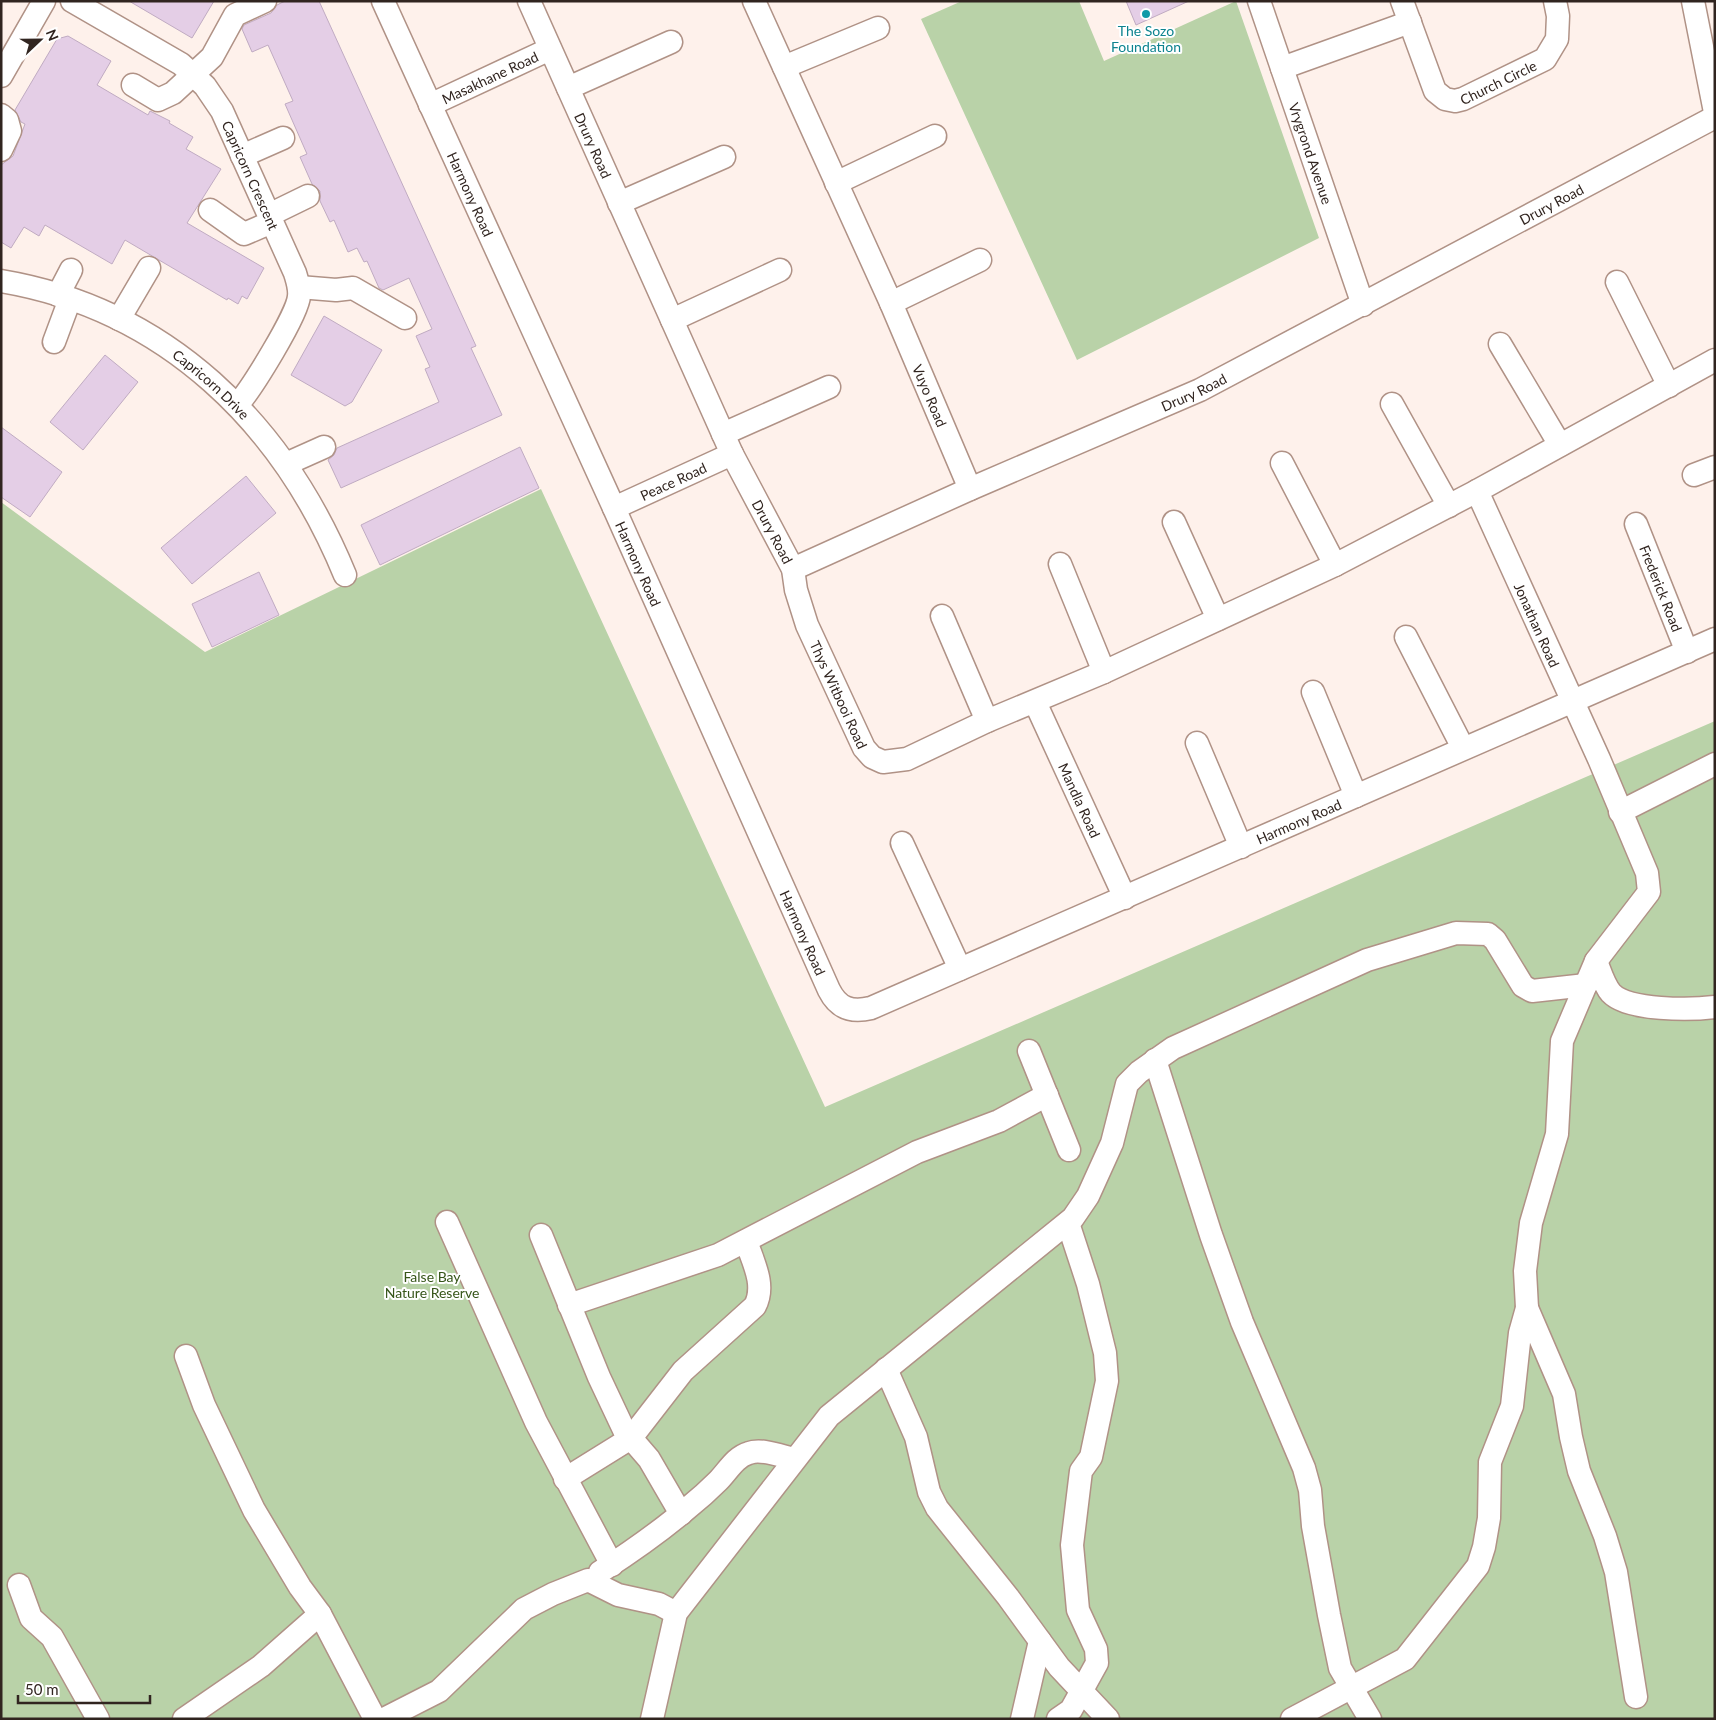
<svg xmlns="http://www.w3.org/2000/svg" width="1716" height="1720" viewBox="0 0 1716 1720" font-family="Lato,sans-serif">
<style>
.green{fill:#b9d2a8}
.building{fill:#e4cee6;stroke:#c0abc2}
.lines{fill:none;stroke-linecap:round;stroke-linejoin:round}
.minor-casing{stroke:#b09286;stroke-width:25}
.minor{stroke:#fff;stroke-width:22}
.culture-dot{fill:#0f9aa8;stroke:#fff;stroke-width:2}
.labels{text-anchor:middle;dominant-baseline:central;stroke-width:4;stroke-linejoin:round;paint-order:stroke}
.culture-label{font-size:14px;fill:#0d838f;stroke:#fff}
.street-label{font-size:14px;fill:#312520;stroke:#fff}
.park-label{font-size:14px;fill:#365519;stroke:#fff}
</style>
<rect width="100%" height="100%" fill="#fef1eb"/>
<path class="green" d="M962,1H1079L1104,61L1236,1L1319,238L1077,360L921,19Z
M541,489L825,1107L1715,721V1719H1V502L205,652Z"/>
<path class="building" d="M129,1H214L192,38Z
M285,1H319L476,346L471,348L502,415L341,488L328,460L334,455L337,448L439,402L425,369L430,367L416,336L432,329L409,278L383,290L379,288L367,261L364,262L357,248L348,252L334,220L330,222L320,201V191L312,184L300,157L307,154L285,104L293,101L268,45L252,52L242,29L244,25L271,13L277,5Z
M1126,1H1189L1136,25Z
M68,36L111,61L97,85L148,115L150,111L170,121L169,123L193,137L186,149L221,169L187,223L264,268L247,299L242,296L238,304L228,298L227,300L125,240L112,264L45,225L39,236L24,227L11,248L1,242V165L13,156L25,124L21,122L15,110L57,39Z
M324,316L382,350L352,402L345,406L291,375Z
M105,355L138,382L83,450L50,422Z
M1,427L62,472L30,517L1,497Z
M520,447L539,488L380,565L361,525Z
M246,476L276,513L192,584L161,548Z
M259,572L279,615L212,647L192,604Z"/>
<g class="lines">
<defs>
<g id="minor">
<path id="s1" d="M72,1L181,64L205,86L222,111L295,273C297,280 300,288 299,296C298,314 251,390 237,405"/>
<path id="s2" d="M383,1L614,508L829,990C838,1008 851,1013 871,1008L1715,639"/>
<path id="s3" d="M529,1L732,454L793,569L796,590L807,625L864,748L872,757L883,762L907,759L987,721L1104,672L1335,565L1477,491L1715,360"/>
<path id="s4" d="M754,1L891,303L970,489"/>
<path id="s5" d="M1259,1L1363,305"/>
<path id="s6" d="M1402,1L1435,91L1445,99L1455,101L1463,99L1545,59L1557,39L1558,16L1555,1"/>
<path d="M1693,1L1715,112"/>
<path d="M784,67L878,28"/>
<path d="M1282,68L1410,22"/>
<path d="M1,76L44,1"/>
<path d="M133,85L158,100L173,93L212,57L235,15L265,1"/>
<path d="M568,88L671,42"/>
<path id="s7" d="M430,105L550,49"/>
<path d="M1,115L7,120L10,131L1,150"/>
<path d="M242,156L283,138"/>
<path d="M836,183L935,136"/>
<path d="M619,203L724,157"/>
<path d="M210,210L244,234L272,222"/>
<path d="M269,215L308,196"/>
<path id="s8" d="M1,281C167,309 283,424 345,575"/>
<path d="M1617,282L1669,386"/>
<path d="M299,287L336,290L353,288L405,318"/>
<path d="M58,295L71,270"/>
<path d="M891,303L980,260"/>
<path d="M119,319L149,268"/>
<path d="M672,320L780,270"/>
<path d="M54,342L70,299"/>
<path d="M1500,344L1560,445"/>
<path d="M1392,404L1449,506"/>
<path d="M723,434L829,387"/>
<path d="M1282,463L1335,565"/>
<path d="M286,464L324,447"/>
<path d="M1694,475L1715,467"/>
<path id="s9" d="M614,508L732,454"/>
<path d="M1174,522L1218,619"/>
<path id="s10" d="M1636,524L1687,652"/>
<path d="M1060,564L1104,672"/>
<path id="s11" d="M793,569L970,489L1200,390L1715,117"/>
<path d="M942,616L987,721"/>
<path d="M1406,637L1463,748"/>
<path d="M1313,692L1356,796"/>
<path id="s12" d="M1035,702L1125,898"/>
<path d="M1197,743L1241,847"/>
<path d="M1620,812L1715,764"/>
<path d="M902,843L960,969"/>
<path d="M1596,961C1600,971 1604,985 1611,993C1628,1011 1691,1010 1715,1007"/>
<path d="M1029,1051L1069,1150"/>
<path d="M1155,1060L1211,1235L1242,1322L1304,1468L1310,1490L1313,1526L1329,1615L1340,1668L1370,1719"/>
<path d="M447,1222L536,1422L612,1565"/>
<path d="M541,1235L599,1377L624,1430L649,1459L681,1514"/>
<path d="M569,1305L718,1255L917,1152L999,1121L1047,1095"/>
<path d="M1527,1308L1564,1394L1571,1437L1579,1471L1605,1536L1616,1572L1636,1697"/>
<path d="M186,1356L204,1405L254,1510L300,1587L320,1614L375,1719"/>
<path d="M886,1369L916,1437L929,1492L937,1508L1008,1597L1059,1667L1108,1719"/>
<path d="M565,1479L631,1438L683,1371L755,1306C766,1285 753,1262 746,1241"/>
<path d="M600,1572C631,1552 661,1531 689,1507C699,1499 709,1490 718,1481C728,1471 735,1457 749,1453C761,1448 781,1456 794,1459"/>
<path d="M19,1585L31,1618L52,1637L98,1719"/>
<path d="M184,1719L261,1666L320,1614"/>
<path d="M384,1719L439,1691L524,1609L553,1594L588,1580L618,1595L659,1604L676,1613"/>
<path d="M652,1719L676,1613L829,1416L1073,1218L1088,1196L1112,1143L1127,1084L1139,1072L1173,1048L1367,960L1456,933L1488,934L1495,940L1523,986L1532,991L1586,985"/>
<path d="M1022,1719L1040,1641"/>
<path d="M1058,1719L1071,1710L1097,1663L1096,1649L1078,1610L1072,1545L1081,1471L1091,1457L1107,1381L1105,1353L1088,1284L1068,1223"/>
<path d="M1292,1719L1405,1659L1478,1566L1484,1547L1489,1518L1490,1462L1512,1406L1520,1333L1527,1308L1525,1271L1531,1223L1557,1134L1562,1041L1596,961L1649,892L1647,873L1599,759L1477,491"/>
</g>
</defs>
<use href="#minor" class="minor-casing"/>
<use href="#minor" class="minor"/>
</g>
<circle class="culture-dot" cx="1146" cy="14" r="5"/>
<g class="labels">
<g class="culture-label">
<text x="1146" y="30">The Sozo<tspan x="1146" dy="16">Foundation</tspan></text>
</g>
<g class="street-label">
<text stroke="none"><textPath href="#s7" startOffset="66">Masakhane Road</textPath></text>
<text stroke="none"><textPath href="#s6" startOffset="166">Church Circle</textPath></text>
<text stroke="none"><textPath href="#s3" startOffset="158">Drury Road</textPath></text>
<text stroke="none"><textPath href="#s5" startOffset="161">Vrygrond Avenue</textPath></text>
<text stroke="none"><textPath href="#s1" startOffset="259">Capricorn Crescent</textPath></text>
<text stroke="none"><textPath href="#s2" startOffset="212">Harmony Road</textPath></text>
<text stroke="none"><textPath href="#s11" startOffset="842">Drury Road</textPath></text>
<text stroke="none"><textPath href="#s8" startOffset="238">Capricorn Drive</textPath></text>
<text stroke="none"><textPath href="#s11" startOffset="438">Drury Road</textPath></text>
<text stroke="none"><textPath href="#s4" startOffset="432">Vuyo Road</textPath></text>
<text stroke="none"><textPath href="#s9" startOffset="65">Peace Road</textPath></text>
<text stroke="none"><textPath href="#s3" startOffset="584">Drury Road</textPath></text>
<text stroke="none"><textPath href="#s2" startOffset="618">Harmony Road</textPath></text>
<text stroke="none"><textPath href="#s10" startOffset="69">Frederick Road</textPath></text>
<text transform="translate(1537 625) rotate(66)">Jonathan Road</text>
<text stroke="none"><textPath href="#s3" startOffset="761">Thys Witbooi Road</textPath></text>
<text stroke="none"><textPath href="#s12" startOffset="108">Mandla Road</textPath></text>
<text stroke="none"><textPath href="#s2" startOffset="1602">Harmony Road</textPath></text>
<text stroke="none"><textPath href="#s2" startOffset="1022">Harmony Road</textPath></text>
</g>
<g class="park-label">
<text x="432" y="1276">False Bay<tspan x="432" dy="16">Nature Reserve</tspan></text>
</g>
</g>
<rect width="1716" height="1720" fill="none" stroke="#312520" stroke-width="5"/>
<g transform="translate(40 40) rotate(68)" stroke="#ffffff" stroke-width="4" paint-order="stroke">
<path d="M0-4L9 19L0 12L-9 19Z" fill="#312520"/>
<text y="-8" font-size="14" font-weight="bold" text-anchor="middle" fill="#312520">N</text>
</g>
<path d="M18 1695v8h132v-8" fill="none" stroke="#312520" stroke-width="2.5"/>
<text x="25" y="1695" font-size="15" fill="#312520" stroke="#ffffff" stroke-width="4" paint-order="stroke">50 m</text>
</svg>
